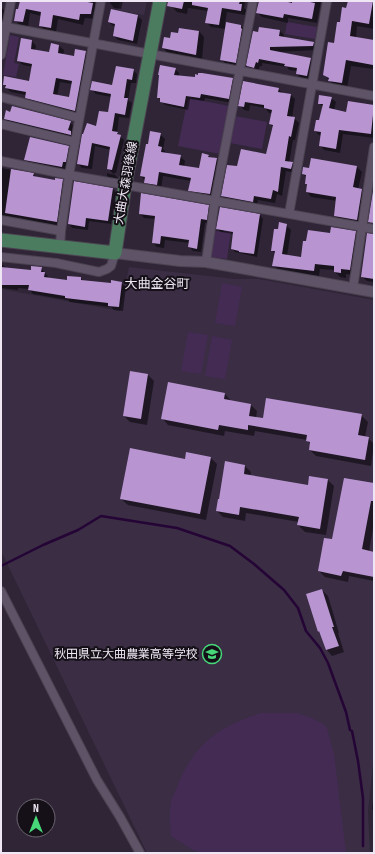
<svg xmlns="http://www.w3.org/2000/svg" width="375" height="854" viewBox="0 0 375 854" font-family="'Sofia Sans Condensed','Noto Sans JP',sans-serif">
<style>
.built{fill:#3a2d44}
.green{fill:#442b54}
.shadow{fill:#0007;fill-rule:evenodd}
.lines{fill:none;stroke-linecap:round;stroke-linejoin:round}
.stream{stroke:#250436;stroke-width:2.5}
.building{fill:#b895d1;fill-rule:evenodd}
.minor-casing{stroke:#4b4251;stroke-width:10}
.tertiary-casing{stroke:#4b4251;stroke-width:12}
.primary-casing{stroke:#4b4251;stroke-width:15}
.minor{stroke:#5e5367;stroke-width:8}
.tertiary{stroke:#5e5367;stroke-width:10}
.primary{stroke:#4b7c5f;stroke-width:13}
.labels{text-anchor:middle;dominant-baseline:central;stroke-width:4;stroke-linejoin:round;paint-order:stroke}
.street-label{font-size:12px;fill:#efe8f4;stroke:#151018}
.poi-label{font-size:12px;fill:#efe8f4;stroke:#151018;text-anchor:end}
.neighbourhood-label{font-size:13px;fill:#efe8f4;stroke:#151018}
</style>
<rect width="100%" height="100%" fill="#2f2537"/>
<path class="built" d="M120,1H147L144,15L118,10Z
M129,267L235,279H259L374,300V756L368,811L370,853H147L1,551V289L120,311Z"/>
<path class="green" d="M287,22L317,27L315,39L285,34Z
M10,35L19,37L14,63L19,64L16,77L3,75Z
M188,98L229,106L220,154L178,146Z
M235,116L267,122L262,149L230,143Z
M227,217L233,218L227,259L211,257L215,231L224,232Z
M222,283L242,287L235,326L215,323Z
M188,332L208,335L201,374L181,371Z
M212,336L232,340L225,379L205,376Z
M261,713H297L312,718L323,724L327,728L334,754L346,853H202L193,850L171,836C170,825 169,814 171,802C172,796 177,789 179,782C196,742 220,726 261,713Z"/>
<path class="shadow" d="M21,1H96L95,6L97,9L95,19L85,18L83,25L58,19L56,32L45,31L40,26L41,16L30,13L28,27L20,25L15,20Z
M110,1H123L121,9L114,8L110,3Z
M173,1H243L245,3L244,8L246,10L245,15L227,12L225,23L241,26L245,30L240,66L225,63L221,59L226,29L211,27L206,22L208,11L188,8L187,14L177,12L172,7Z
M260,1H321L317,23L288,18V23L262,17L257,12Z
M349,1H374V29L357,26L356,38L374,41V69L351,66L347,88L335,86L324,75L341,24L347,9Z
M1,7L5,11L4,20L1,19Z
M138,16L142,20L137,44L118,40L114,36L116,27L113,26L109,22Z
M260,28L280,31L284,35V38L314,43L318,47L317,50L276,52L311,59L315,63L311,80L301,78L297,74V71L289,70L287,67L262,63V66H260L258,71L252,70L248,66Z
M199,31L204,37L202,60L169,54L163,48L171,39L179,34Z
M32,41L36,46L35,51L50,53L51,44L59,46L64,50L63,55L75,57L85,52L90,56L79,115L31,102L26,97V95L11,92L6,88L4,84L30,82L33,67L23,65L18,61ZM60,82L72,84L70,98L57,96Z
M175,69L179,73V76L232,80L236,84L233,103L205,98L204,101L190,99L188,110L165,105L158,97Z
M133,70L137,74L136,83H131L128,100L132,103L129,118L119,117L117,133L124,140L116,173H113L119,179L118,181L111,180L107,176V173L114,175L108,168L111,150L95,146L92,169L82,168L78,164L97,127L109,114L111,97L96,94L91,89L112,86Z
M244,82L278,89L283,93L291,95L295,99L292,118H294L299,123L295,140H293L289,163H292L297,168L296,173L286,171L282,196L277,194L275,203L258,200L257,206L227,201L222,196L238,168L267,155L273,127L270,124L272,113H269L265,108L250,105L249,111L244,110L240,106Z
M331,98L336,102L334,110L347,113L348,102L374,106V138L343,134L340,153L324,150L320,145L322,136L319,135L315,131L320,122L323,107L319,103Z
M5,119L70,122L74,127L72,134L75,136V139L9,123Z
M160,134L165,139L163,149L166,152V154L180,156L185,161L184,167L200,170L208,156L211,158L217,159L221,164L215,198L194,195L189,190L191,181L163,176L161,189L150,187L145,182V181L141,176L149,145Z
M68,147L72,151L70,166H67L65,171L29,164L25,160Z
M311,159L357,167L362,172L358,189L362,190L366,195L362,225L340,221L335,216L337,201L311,197L307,192V178L303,174L310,169Z
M1,168L33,174L37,178L55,181L62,180L67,185L61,226L29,221L20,218L1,216Z
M113,189L116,193L111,224L89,221L88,230L72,228L69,224Z
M208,206L212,210L210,224L205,223L201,252L193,251L189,247L190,243L165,240L164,248L157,247L153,243L156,219L144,218L140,214Z
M260,215L263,219L257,257L235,252L232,249L234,234L221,232L217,229Z
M286,225L291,230L287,256L302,258L331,234L355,232L361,237L355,275L346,274V278L340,277L335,272V270L320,269L319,276L279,271L274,266L275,254L272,250L279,230Z
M374,235V282L367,281L362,277Z
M1,264L7,268L31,271L41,268L49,278L68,281L81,278L83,281L112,284L121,283L126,287L123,311L114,310L111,307L70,302L68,300L33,294L29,289L18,288V290L1,288Z
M148,375L154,381L147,425L130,422L124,416Z
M225,394L231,401L251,405L257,411L256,418L264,419L361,415L368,422L365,437L368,438L374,444L371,466L316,456L310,450L311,445L307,440L255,431L254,436L225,431L224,436L168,425L162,418Z
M211,458L217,464L206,520L128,505L121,499L186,460Z
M245,466L251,472L250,477L309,486L310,477L328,480L334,486L326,535L305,532L298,525L299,522L246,513L245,521L223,517L217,511Z
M374,484V522L369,552L374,553V581L349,576L348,582L325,577L319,571L333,540Z
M322,590L328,596L339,633H338L344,652L332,656L327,650L321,633L319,631Z
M374,794V811L372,809Z"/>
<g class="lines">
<path class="stream" d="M1,566L43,545L78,530L101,516L177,528L230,546L254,564L284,590L298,608L306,631L320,648L328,663L346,712L350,730L352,731L358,761L363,798V846"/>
</g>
<path class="building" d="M20,1H82L93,3L91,14H80L79,20L53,15L51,28L39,26L41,12L26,9L23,22L14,21L16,9H18Z
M168,1H184L182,9L167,6Z
M192,1H240L239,4H242L241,11L222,8L219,25L205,23L208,8L192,5Z
M259,1H284L292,3V1H305L315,3L312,19L284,14L283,18L256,13Z
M348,1H373L369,24L352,21L350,36L374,40V59L373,65L346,60L342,83L328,81L329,78L323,75L328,42L334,43L337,22H340L342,7L346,8Z
M111,9L138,15L133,41L113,36L115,24L108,22Z
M226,22L241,25V28L242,29L236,63L220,60Z
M259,27L280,30L279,36L314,42L313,46L270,47V50L311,58L307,76L296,74L297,68L284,66L285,64L259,59L258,63L256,62L254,68L247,66L246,65L253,31L258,32Z
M179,28L199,31L196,55L162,48L164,37L170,38L171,32L178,33Z
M21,38L32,40L31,49L49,52L51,43L59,45L58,53L74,56L75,49L86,51L75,111L25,98L26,92L5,88L6,85H3L4,76L29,81L32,64L17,61ZM56,78L72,81L69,97L53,94Z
M160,65L176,68L174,75L195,77V74L198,75V73H202L233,78L229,99L201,94L200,98L186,96L184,107L160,102V98H157L159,75H158Z
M116,66L134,69L132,80L127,79L124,98H128L125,115L115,113L112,131L118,132L117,134L121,135L112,170L107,169L110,147L92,143L88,166L77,164L82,134H83L87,123L96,126L99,111L108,112L111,94L90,90L92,81L112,85Z
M243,81L279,88L278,92L291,94L287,116L295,117L291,137L289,136L285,161L293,162L291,169L281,167L278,192L273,190L271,199L254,196L253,202L221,196L227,165L237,166L241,149L266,154L273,125L269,124L272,110L264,108V105L245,102L244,107L238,106Z
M319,95L332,97L329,108L346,112L348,101L374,105L371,134L339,130L336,149L319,146L321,132L314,131L316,120H319L323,104H318Z
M12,106L71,121L68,130L71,131V135L4,119L6,110L10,112Z
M150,131L161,133L158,146L162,147L161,152L181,155L179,165L199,168L202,153L209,155L208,157L217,158L210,194L188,191L191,178L159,172L157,185L144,183L145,177L140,176L146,144H148Z
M30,137L69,146L66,162H63L62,167L24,160Z
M311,158L357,166L353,187L362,189L357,220L334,216L336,197L306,192L307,184H305L306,175L302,174L303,167L309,168Z
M11,169L34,173L33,176L55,180V178L63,179L57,222L5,213Z
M74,181L113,188L108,221L86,218L85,227L68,224Z
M373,191L374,192V223L368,222Z
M141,193L209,205L207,220L201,219L197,249L188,247L189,240L161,236L160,244L152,243L155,216L139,214Z
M220,207L260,214L254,254L239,252V251L231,249L233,232L216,229Z
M279,222L287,224L282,254L301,257L303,241H306L308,230L330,233L331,227L356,231L350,270L341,269V273L334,272V266L315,264L314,271L272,266L275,251H271L274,229H278Z
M367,233L374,234V279L361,277Z
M31,266L42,267L41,272H45L44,277L67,280V276L81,277V280L111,283V280L122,282L119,307L108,306V303L65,298V296L28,290L29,285H1V267L31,270Z
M130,371L148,374L141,419L123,416Z
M168,382L225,393L224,399L251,404L249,416L263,418L266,398L362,414L358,435L369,437L365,460L309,450L310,442L306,441L307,435L248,425V430L219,425L218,430L161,419Z
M130,448L185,459L186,452L211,457L200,514L120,499Z
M225,461L245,465L244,474L308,485L309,476L328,479L320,529L297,525L299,517L240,507L239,515L216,511L218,499H219Z
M344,478L374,483V501H371L362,549L374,552V577L343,571L341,576L318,571L324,538L332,539Z
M322,589L334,627H332L339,646L326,650L319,631L318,632L306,594Z"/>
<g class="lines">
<defs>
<path id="minor" d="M1,26L374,96
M1,55L11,1
M1,97L79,118
M1,124L75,142
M1,161L69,175L374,229
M289,214L327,1
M1,220L61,231L60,247
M61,231L69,175L101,1
M1,257L56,263L99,272L107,269L111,266L115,253
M206,262L215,200L253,1
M353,288L374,147
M1,591L97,780L120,817L140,853"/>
<path id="tertiary" d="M115,253L180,261L206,262L374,292"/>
<path id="primary" d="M1,240L115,253L125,185L160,1"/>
</defs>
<use href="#minor" class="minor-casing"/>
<use href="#tertiary" class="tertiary-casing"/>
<use href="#primary" class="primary-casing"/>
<use href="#minor" class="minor"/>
<use href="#tertiary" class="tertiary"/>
<use href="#primary" class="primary"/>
</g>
<defs>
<symbol id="school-ring" viewBox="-11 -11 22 22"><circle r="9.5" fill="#151018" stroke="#47d779" stroke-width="1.5"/><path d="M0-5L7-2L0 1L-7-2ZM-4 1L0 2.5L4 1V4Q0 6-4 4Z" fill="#47d779"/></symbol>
</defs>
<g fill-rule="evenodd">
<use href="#school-ring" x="201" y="643" width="22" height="22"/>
</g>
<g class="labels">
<g class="street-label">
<text transform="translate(126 183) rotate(-80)">大曲大森羽後線</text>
</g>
<g class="poi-label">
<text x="198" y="654">秋田県立大曲農業高等学校</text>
</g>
<g class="neighbourhood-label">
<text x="157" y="284">大曲金谷町</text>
</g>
</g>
<rect width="375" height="854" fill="none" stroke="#efe8f4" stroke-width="4"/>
<g transform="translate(36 818)"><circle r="19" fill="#151018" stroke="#6c6670"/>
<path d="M0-3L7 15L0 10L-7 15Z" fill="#47d779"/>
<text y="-6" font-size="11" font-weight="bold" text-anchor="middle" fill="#efe8f4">N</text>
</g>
</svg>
